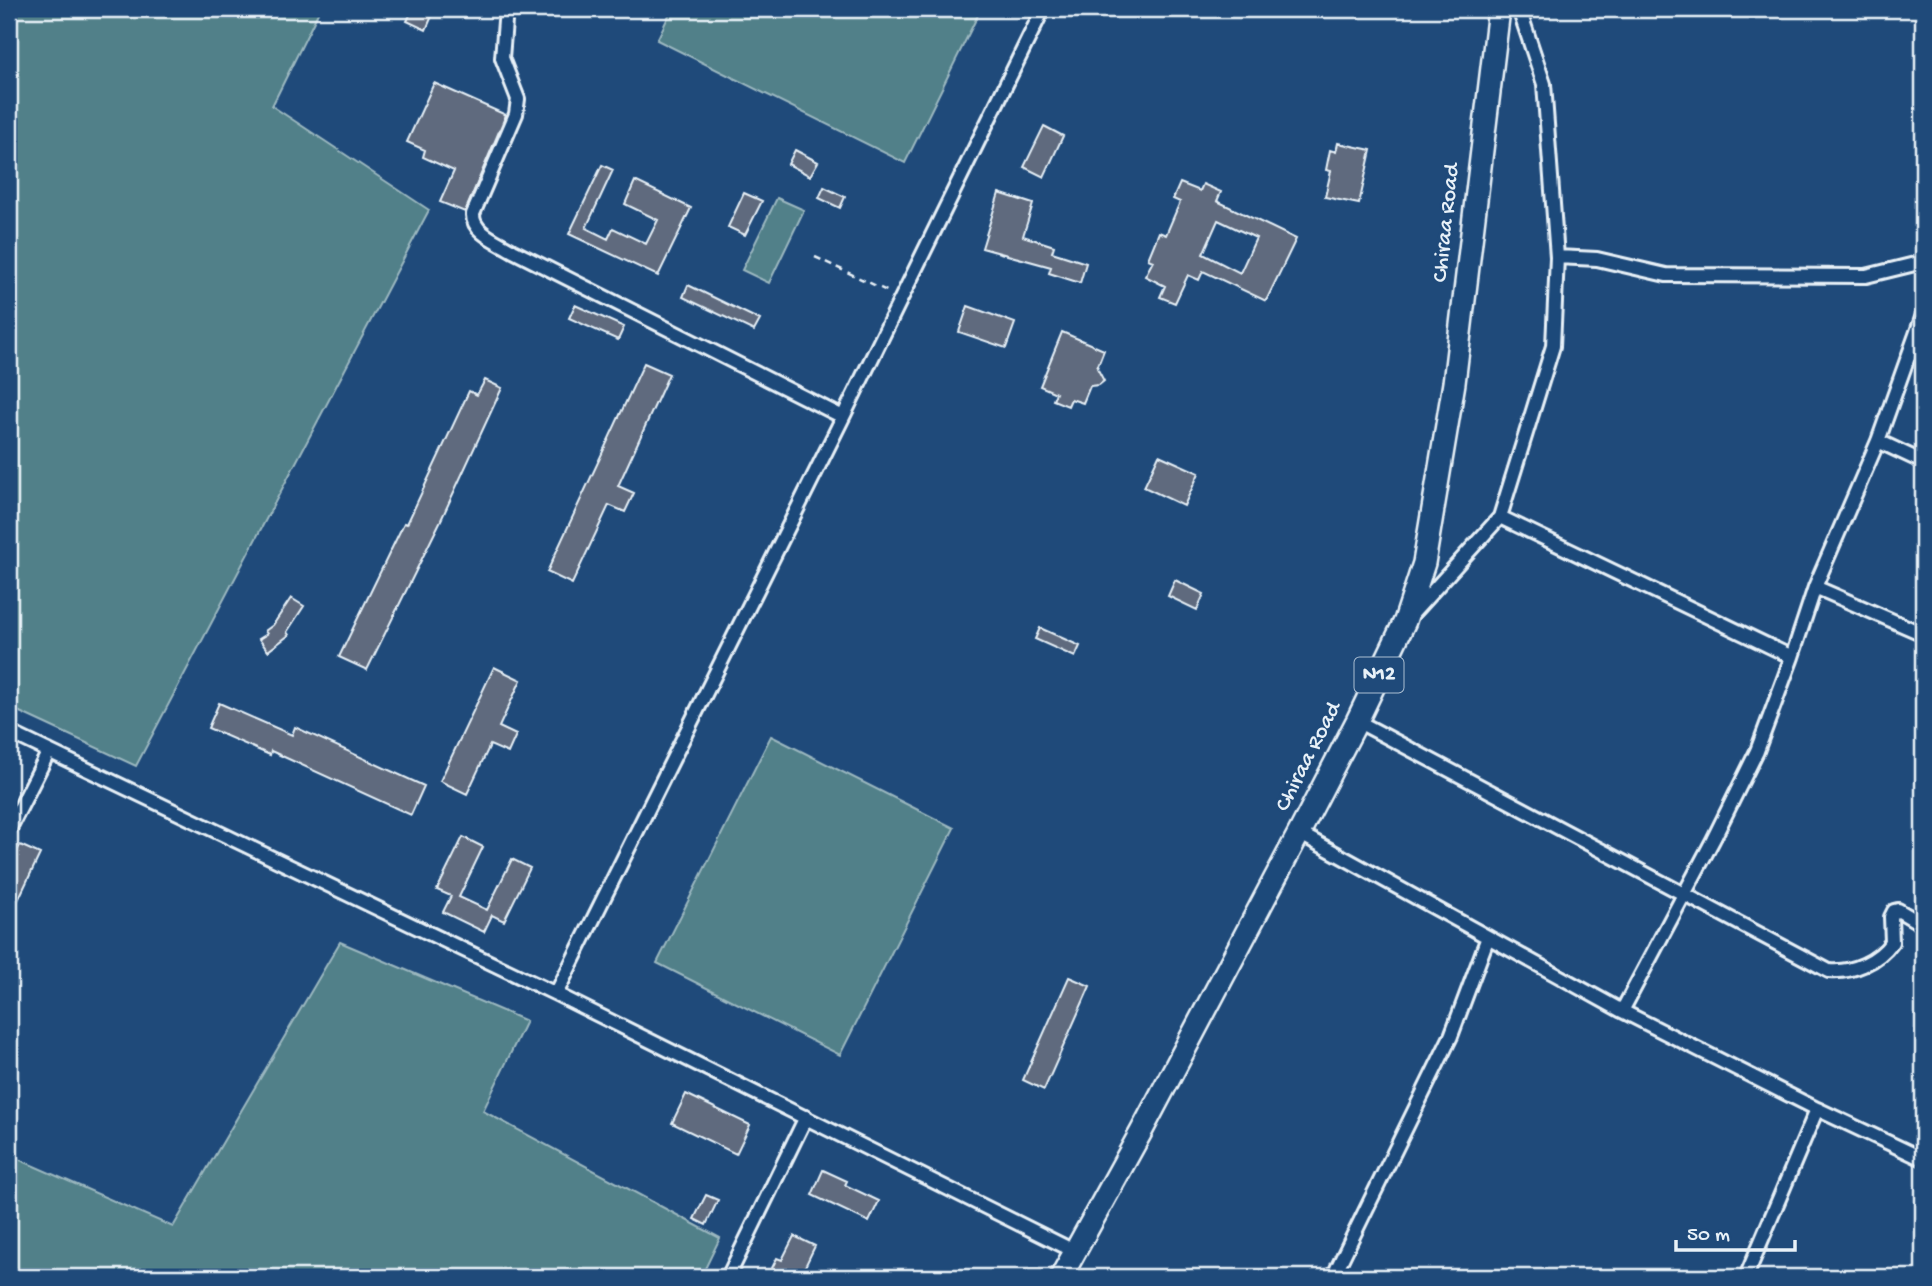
<svg xmlns="http://www.w3.org/2000/svg" width="1932" height="1286" viewBox="0 0 1932 1286" font-family="'Gochi Hand',sans-serif">
<style>
.green{fill:#518089;stroke:#9cb8c0;stroke-width:2}
.building{fill:#5e6b7e;stroke:#e8f1f8;stroke-width:2;fill-rule:evenodd}
.lines{fill:none;stroke-linecap:round;stroke-linejoin:round}
.minor-casing{stroke:#e8f1f8;stroke-width:18}
.trunk-casing{stroke:#e8f1f8;stroke-width:26}
.path{stroke:#e8f1f8;stroke-width:2.5;stroke-dasharray:7 5;stroke-linecap:butt}
.minor{stroke:#1f4a7a;stroke-width:12}
.trunk{stroke:#1f4a7a;stroke-width:21}
.labels{text-anchor:middle;dominant-baseline:central;stroke-width:5;stroke-linejoin:round;paint-order:stroke}
.shield{fill:#1f4a7a;stroke:#acbfd2;stroke-width:2}
.shield-label{font-size:21px;font-weight:bold;fill:#e8f1f8}
.street-label{font-size:23px;fill:#e8f1f8;stroke:#1f4a7a}
</style>
<rect width="100%" height="100%" fill="#1f4a7a"/>
<filter id="ink" filterUnits="userSpaceOnUse"><feTurbulence type="fractalNoise" baseFrequency=".0143" numOctaves="2"/><feDisplacementMap in="SourceGraphic" scale="14" xChannelSelector="R" yChannelSelector="G"/><feConvolveMatrix kernelMatrix="1 2 1 2 8 2 1 2 1" color-interpolation-filters="sRGB"/></filter>
<g filter="url(#ink)">
<path class="green" d="M9,9H320L272,106L429,210L136,766L9,707Z
M672,9H981L905,163L657,40Z
M777,198L804,210L769,283L742,270Z
M771,736L954,828L840,1055L657,963Z
M340,942L526,1021L483,1111L720,1238L701,1277H9V1155L173,1227Z"/>
<path class="building" d="M413,9H435L426,30L407,21Z
M434,83L506,115L465,212L440,202L454,171L423,157L425,150L407,142Z
M1044,126L1063,136L1044,177L1024,167Z
M1338,143L1371,150L1359,204L1325,197L1331,171L1326,170L1330,150L1336,152Z
M795,150L818,162L810,176L788,164Z
M602,165L613,170L586,228L608,239L613,228L646,244L658,220L625,204L635,181L691,208L658,276L569,234Z
M1180,183L1200,191L1203,184L1221,192L1217,201L1296,239L1266,301L1203,271L1199,280L1188,275L1175,303L1160,297L1165,286L1145,276L1153,261L1148,259L1159,232L1166,235L1180,202L1173,199ZM1218,220L1256,238L1240,273L1203,254Z
M824,187L845,197L840,208L819,198Z
M744,193L762,201L745,235L728,227Z
M999,193L1033,204L1023,236L1054,246L1052,252L1086,263L1080,283L1049,273L1051,267L982,248Z
M688,285L760,320L754,331L683,297Z
M575,305L624,327L618,340L569,318Z
M968,306L1015,323L1006,348L959,332Z
M1062,332L1104,350L1097,368L1104,381L1099,385L1090,386L1083,403L1071,399L1068,406L1053,400L1056,393L1040,386Z
M644,363L669,374L618,486L634,493L625,512L609,505L572,584L547,572Z
M485,380L502,388L441,520L367,670L339,657L404,523L407,524L469,391L477,395Z
M1159,455L1199,473L1184,506L1144,487Z
M1175,580L1204,594L1197,610L1168,596Z
M291,598L304,606L287,632L289,635L268,651L259,639L267,634L265,631L273,625Z
M1040,628L1080,646L1075,657L1035,639Z
M494,667L521,680L499,727L516,735L508,753L490,745L467,794L440,781Z
M219,703L292,735L295,727L424,786L411,815L271,751L270,755L208,728Z
M463,837L483,847L459,897L487,910L512,859L530,868L504,921L492,915L484,932L443,912L451,896L437,890Z
M20,845L40,854L9,919V868Z
M1069,977L1090,986L1044,1090L1023,1080Z
M686,1094L750,1125L736,1154L672,1123Z
M823,1170L847,1181L845,1185L879,1201L869,1222L812,1195Z
M706,1195L718,1200L706,1225L694,1219Z
M794,1236L815,1246L800,1277H774L777,1273L771,1270L777,1258L782,1260Z"/>
<g class="lines">
<defs>
<path id="minor" d="M506,9L502,58L518,99L516,114L473,214C472,233 499,242 513,251L843,417
M1557,257L1597,259L1666,275L1866,276L1923,262
M1878,441L1923,462
M1500,517L1792,657
M1815,587L1923,634
M1413,613L1500,517L1553,346L1557,257L1544,84L1519,9
M1357,721L1829,971C1852,973 1878,962 1892,942L1891,917L1894,911L1898,910L1923,925
M9,732L556,994L1076,1252
M9,830L49,751
M1299,833L1622,1011L1817,1109L1923,1159
M556,994L843,417L1043,9
M1622,1011L1713,840L1757,751L1792,657L1815,587L1878,441L1923,315
M728,1277L806,1117
M1333,1277L1451,1036L1488,937
M1746,1277L1817,1109"/>
<path id="trunk" d="M1061,1277L1141,1132L1299,833L1357,721L1405,621L1424,563L1454,383L1499,9"/>
</defs>
<use href="#minor" class="minor-casing"/>
<use href="#trunk" class="trunk-casing"/>
<path class="path" d="M815,257L889,292"/>
<use href="#minor" class="minor"/>
<use href="#trunk" class="trunk"/>
</g>
</g>
<g class="labels">
<rect class="shield" x="1354.5" y="657.5" width="49" height="35" rx="5"/>
<g class="shield-label">
<text x="1379" y="675">N12</text>
</g>
<g class="street-label">
<text transform="translate(1447 223) rotate(-84)">Chiraa Road</text>
<text transform="translate(1309 757) rotate(-63)">Chiraa Road</text>
</g>
</g>
<rect width="1932" height="1286" fill="none" stroke="#1f4a7a" stroke-width="35"/>
<rect x="18" y="18" width="1897" height="1251" fill="none" stroke="#e8f1f8" stroke-width="2.5" filter="url(#ink)"/>
<path d="M1676 1240v10h119v-10" fill="none" stroke="#e8f1f8" stroke-width="3.5"/>
<text x="1687" y="1240" font-size="21" fill="#e8f1f8" stroke="#1f4a7a" stroke-width="5" paint-order="stroke">50 m</text>
</svg>
